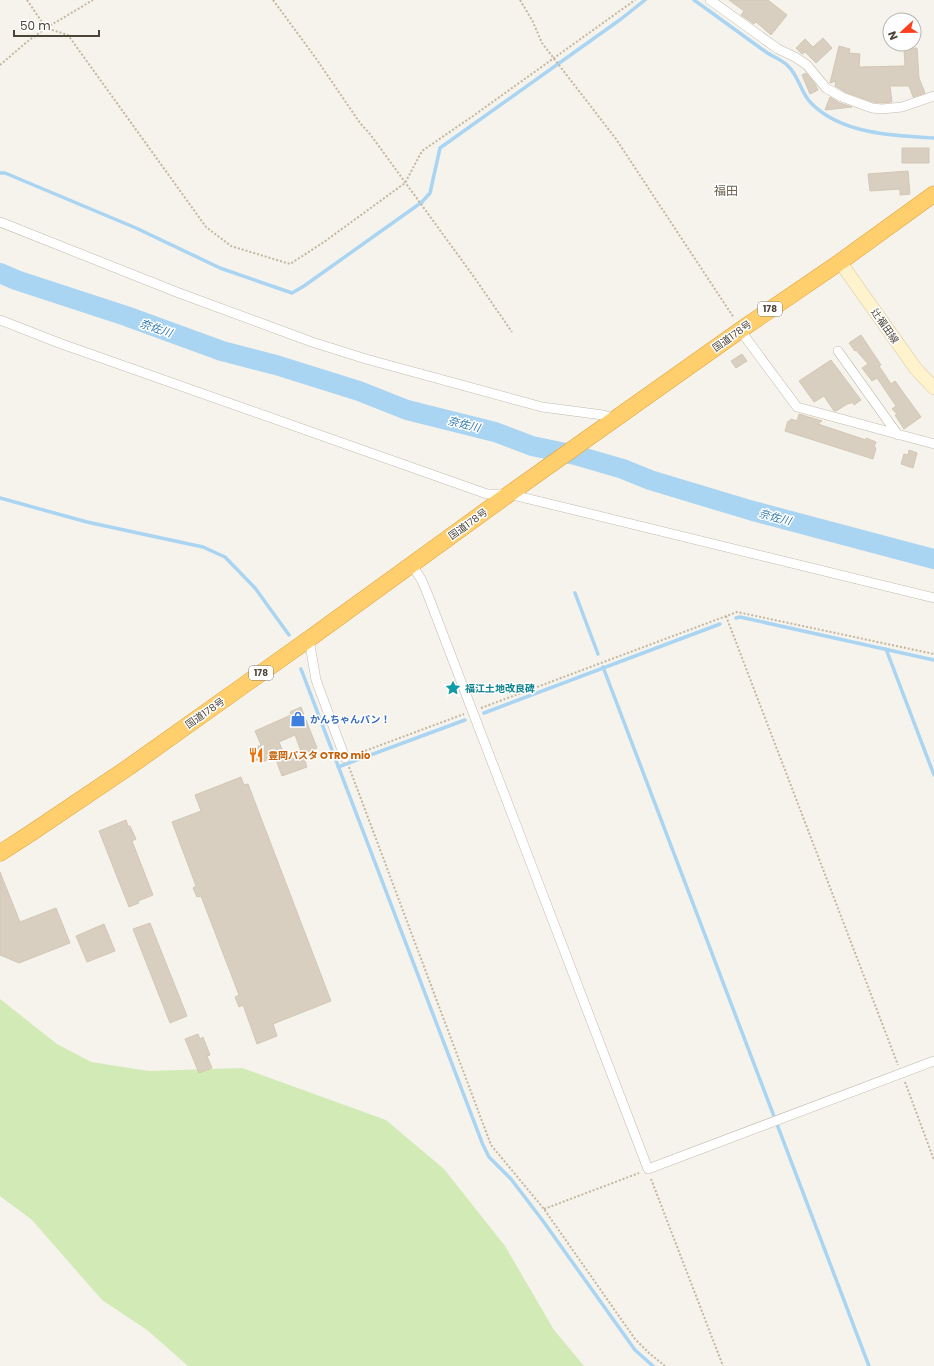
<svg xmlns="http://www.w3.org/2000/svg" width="934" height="1366" viewBox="0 0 934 1366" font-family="Poppins,'Noto Sans JP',sans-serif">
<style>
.green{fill:#d2eab5}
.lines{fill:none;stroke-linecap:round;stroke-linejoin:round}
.stream{stroke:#a9d4f2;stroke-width:3.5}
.river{stroke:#a9d4f2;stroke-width:20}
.building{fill:#d8cfc1;stroke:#d3c7b4}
.street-casing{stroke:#c2bbae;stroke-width:10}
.secondary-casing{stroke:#d6c79b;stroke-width:14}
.highway-casing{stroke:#e0a43c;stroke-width:17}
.path{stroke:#c4b79f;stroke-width:2;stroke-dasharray:2 2;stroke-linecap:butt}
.street{stroke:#fff;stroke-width:9}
.secondary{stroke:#fff3cd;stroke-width:13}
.highway{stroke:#ffcf6e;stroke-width:16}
.labels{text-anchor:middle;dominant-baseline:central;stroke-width:3;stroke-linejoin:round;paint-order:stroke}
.shield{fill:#fff;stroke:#817c74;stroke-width:1}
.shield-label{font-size:9px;font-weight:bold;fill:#4b4439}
.street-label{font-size:10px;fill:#4b4439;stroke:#fff}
.culture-label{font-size:10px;font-weight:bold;fill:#0d838f;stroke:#fff;text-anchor:start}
.shop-label{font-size:10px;font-weight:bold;fill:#366cbe;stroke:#fff;text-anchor:start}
.food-label{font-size:10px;font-weight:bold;fill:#c56008;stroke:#fff;text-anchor:start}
.water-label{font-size:11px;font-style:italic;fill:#2e7ab2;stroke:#fff}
.quarter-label{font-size:12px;fill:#6e6250;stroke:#fff}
</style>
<rect width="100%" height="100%" fill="#f6f3ec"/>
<path class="green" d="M0,999L57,1044L91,1062L149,1071L242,1068L386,1120L444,1169L505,1246L554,1330L584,1366H188L147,1330L102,1300L32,1220L0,1196Z"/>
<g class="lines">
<path class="stream" d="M694,0C718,17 742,35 766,52C773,57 783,60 789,67C799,77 801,93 811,103C841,134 894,136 934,138
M0,173H5L136,228L220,268L292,293L304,286L422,202L430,193L440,148L621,19L645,0
M0,498L87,522L203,547L225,557L255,588L289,635
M575,593L598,654
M736,618L740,617L934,660
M886,649L934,775
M603,667L869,1366
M301,669L483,1145L489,1157L511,1179L543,1221L635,1350L653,1366
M484,713L720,624
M338,767L465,720"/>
<path class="river" d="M0,273L16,280L126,316L222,351L276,365L359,391L407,410L495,432L532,446L575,455L623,469L650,480L753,511L934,559"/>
</g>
<path class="building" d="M729,0H768L787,15L771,35L756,22L754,24L741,15L744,11Z
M823,38L832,48L816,63L805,52L802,54L796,48L805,39L813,47Z
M839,46L850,49L849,53L860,54L859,67L905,66L904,49L917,48L919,78L925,93L913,97L909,86H890L892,102L882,103L873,102L845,92L835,86L836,81L830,83Z
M806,73L815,84L818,90L810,94L802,75Z
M830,97L840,103L852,107L825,110Z
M902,148H929V163H902Z
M908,171L910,194L900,195V189L870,191L868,174Z
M861,335L881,365L879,366L891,384L895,381L921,417L904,429L895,415L897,414L892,409L896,406L877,378L872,381L862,368L868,364L856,350L855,351L849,343Z
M742,354L747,361L736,368L731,361Z
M831,360L861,400L854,405L852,402L849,404V403L836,411H834L824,396L814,402L799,381Z
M799,414L822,421L818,424L866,440V438L876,442L874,447L876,448L873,459L785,431L788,421H790L791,419L797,421Z
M909,450L917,453L913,468L901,464L904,454L908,455Z
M301,707L317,748L302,754L295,735L279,742L287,761L303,755L307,767L282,776L275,757L262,762L260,759L254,761L250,750L261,745L255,731L291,715L290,712Z
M241,777L244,785L248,784L331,1001L273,1024L277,1036L257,1044L243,1005L239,1007L235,997L239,995L201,896L197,897L193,888L196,886L172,822L201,811L195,795Z
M126,820L128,826H130L136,839L132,841L153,895L138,901L139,903L129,907L99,831Z
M0,872L20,922L56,908L70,943L19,963L0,955Z
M150,923L187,1016L170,1023L133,929Z
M104,924L115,951L87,962L76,936Z
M198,1034L200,1039L203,1037L210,1055L207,1056L212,1068L199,1073L185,1039Z"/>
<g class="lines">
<defs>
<path id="street" d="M710,0L778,49L795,57L807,65L826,88L842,97L872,108L882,109L902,107L934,96
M0,222L179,293L312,342L366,359L542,407L603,415L616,419
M0,320L59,343L487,494H509L934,598
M740,330L797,407L934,444
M838,351L898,435
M412,565L421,579L426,590L648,1169L934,1061
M309,639L316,680L345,758"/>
<path id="secondary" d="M840,262L916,369L934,388"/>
<path id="highway" d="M0,853L31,833L129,767L309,639L509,494L742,329L840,262L934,194"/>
</defs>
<use href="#street" class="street-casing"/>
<use href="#secondary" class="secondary-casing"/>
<use href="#highway" class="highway-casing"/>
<path class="path" d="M27,0L46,28L68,35L206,227L231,246L290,264L324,242L405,183L422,151L473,116L635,0
M273,0L315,57L360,123L370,134L474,277L512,332
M520,0L532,20L542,43L616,139L734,318
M0,65L28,41L46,28L93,0
M726,616L898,1065
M481,708L737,612L934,654
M354,755L464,714
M349,767L491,1145L544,1209L635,1339L649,1353L665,1366
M905,1082L934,1160
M651,1179L723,1366
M544,1209L639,1173"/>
<use href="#street" class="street"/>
<use href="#secondary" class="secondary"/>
<use href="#highway" class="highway"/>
</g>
<defs>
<symbol id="sight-bare" viewBox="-9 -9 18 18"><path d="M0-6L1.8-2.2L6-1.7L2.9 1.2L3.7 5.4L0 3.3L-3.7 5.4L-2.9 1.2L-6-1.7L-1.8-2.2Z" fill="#0f9aa8" stroke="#fff" stroke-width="2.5" paint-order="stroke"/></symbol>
<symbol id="shop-bare" viewBox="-9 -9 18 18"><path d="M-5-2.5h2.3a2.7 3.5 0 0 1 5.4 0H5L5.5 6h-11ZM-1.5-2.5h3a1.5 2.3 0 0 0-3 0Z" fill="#3f7fe0" stroke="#fff" stroke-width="2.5" paint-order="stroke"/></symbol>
<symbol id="restaurant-bare" viewBox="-9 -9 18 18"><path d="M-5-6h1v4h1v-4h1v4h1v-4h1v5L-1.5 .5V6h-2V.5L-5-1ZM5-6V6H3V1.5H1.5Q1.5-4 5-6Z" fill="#e8710a" stroke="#fff" stroke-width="2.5" paint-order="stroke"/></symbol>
</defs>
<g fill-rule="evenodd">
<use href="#sight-bare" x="442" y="677" width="22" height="22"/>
<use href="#shop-bare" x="287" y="708" width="22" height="22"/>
<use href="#restaurant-bare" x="245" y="744" width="22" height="22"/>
</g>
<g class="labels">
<g class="shield">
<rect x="758" y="302" width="24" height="14" rx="3"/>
<rect x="249" y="666" width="24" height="14" rx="3"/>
</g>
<g class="shield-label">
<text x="770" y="309">178</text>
<text x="261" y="673">178</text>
</g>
<g class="street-label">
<text transform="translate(885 326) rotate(55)">辻福田線</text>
<text transform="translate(732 336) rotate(-36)">国道178号</text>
<text transform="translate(468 524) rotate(-36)">国道178号</text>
<text transform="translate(205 713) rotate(-35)">国道178号</text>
</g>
<g class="culture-label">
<text x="465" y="688">福江土地改良碑</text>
</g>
<g class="shop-label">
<text x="310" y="719">かんちゃんパン！</text>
</g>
<g class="food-label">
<text x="268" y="755">豊岡パスタ OTRO mio</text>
</g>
<g class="water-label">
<text transform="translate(156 328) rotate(19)">奈佐川</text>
<text transform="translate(464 424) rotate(14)">奈佐川</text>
<text transform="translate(775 517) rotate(15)">奈佐川</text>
</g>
<g class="quarter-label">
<text x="726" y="190">福田</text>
</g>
</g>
<g transform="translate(902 32) rotate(248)"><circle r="19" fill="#ffffff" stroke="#b7b4b0"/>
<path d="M0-3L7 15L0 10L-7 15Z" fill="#fc3f1d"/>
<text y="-6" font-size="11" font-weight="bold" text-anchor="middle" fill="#4b4439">N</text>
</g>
<path d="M14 30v6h85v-6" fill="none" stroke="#4b4439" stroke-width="2"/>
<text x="20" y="30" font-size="12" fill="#4b4439" stroke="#ffffff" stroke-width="3" paint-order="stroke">50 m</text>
</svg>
